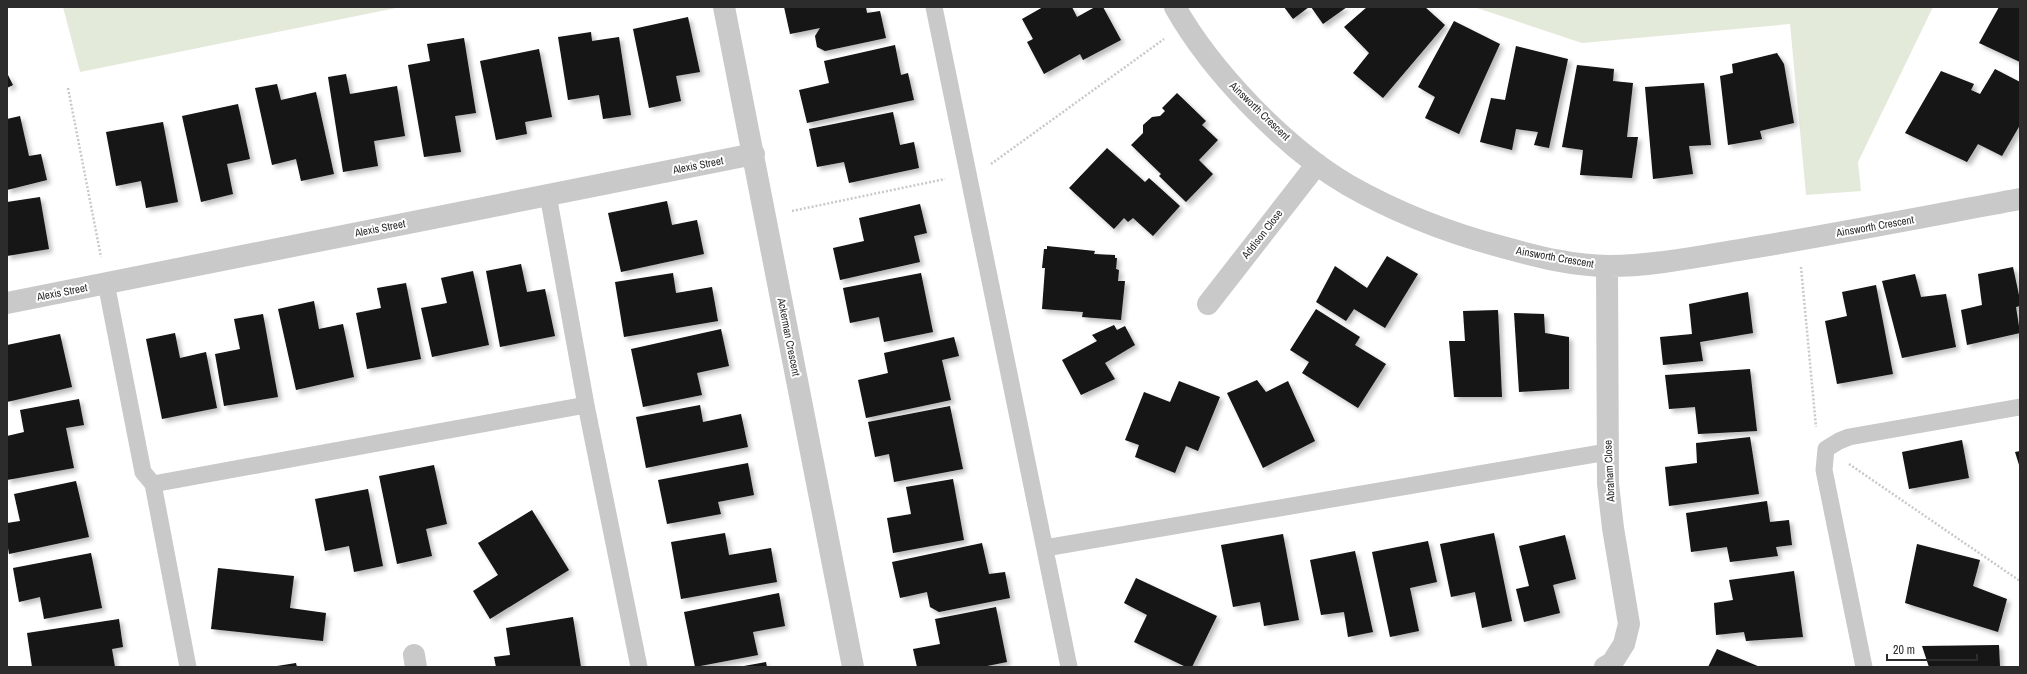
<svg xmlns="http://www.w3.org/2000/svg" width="2027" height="674" viewBox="0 0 2027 674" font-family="'Archivo Narrow',sans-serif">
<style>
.green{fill:#e3eada}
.building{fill:#131313;filter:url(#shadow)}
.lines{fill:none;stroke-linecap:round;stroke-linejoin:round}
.path{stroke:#c9c9c9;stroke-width:2.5;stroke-dasharray:2 2;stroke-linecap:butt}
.lane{stroke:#c9c9c9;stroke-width:17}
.street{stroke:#c9c9c9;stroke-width:22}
.labels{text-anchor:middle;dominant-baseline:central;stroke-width:4;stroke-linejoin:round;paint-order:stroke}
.street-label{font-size:11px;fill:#2c2c2c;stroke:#fff}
</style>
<defs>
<filter id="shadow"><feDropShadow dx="3.5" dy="3.5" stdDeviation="2" flood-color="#0004"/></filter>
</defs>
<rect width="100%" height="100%" fill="#fff"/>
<path class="green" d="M63,7H401L80,72Z
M1474,7H1933L1858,162L1861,191L1806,195L1790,24L1582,43Z"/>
<path class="building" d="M784,7H866L867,13L880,11L886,38L825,51L817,47L815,36L820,28L790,34Z
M1043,7H1072L1077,17L1095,7H1103L1121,40L1083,60L1080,54L1044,74L1027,42L1033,39L1022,19Z
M1284,7H1309L1293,19Z
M1311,7H1347L1323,24Z
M1367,7H1425L1445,25L1383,98L1353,73L1369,53L1344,27Z
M1999,7H2020V62L1979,43Z
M688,17L700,72L676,76L681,101L649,108L633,29Z
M1454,21L1500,44L1459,134L1425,118L1435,97L1418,87Z
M591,32L592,41L619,37L631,115L603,119L599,95L568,100L558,37Z
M464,38L476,113L455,116L461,152L424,157L408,65L430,61L427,44Z
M895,45L901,75L908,73L914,100L807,123L799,90L829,83L824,61Z
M1516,46L1568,59L1549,148L1534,145L1538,132L1516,129L1512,150L1480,142L1491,98L1505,100Z
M539,49L552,117L525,122L527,134L496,140L480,61Z
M1777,53L1784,64L1794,123L1760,131L1762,139L1728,145L1720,76L1733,73L1732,64Z
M1577,65L1614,69L1613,81L1633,83L1627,137H1638L1632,178L1580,175L1583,150L1562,147Z
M1995,69L2020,82V125L2002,156L1978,144L1967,162L1905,133L1941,71L1974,84L1971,90L1980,94Z
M7,73L13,85L7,88Z
M346,74L350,94L397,86L405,136L374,141L378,166L343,172L328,77Z
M1704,83L1711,145L1689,146L1693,174L1653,179L1645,87Z
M277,84L281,100L316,92L334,174L301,181L296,159L272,165L255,88Z
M1177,93L1206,121L1202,125L1218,140L1199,160L1213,174L1186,202L1159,176L1161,174L1131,145L1143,133V125L1152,117L1160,116L1165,111L1162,108Z
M238,104L250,159L227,164L233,194L201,202L182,116Z
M893,112L900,145L914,142L919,168L849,183L844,162L817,167L809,129Z
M20,116L29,156L41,154L47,180L7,190V119Z
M163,122L178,202L146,208L141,181L116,186L106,132Z
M1107,148L1145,182L1149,178L1180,206L1153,236L1133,218L1128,222L1124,218L1114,229L1069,188Z
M40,197L49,249L7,256V202Z
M667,201L672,225L697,220L704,254L621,272L608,213Z
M920,204L927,233L914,236L920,262L840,280L833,248L864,241L859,218Z
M1047,246L1095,251L1094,254L1115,255V258H1117L1116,269L1119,270L1118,281H1125L1121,320L1082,317L1083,312L1042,309L1045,268H1042L1044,249H1047Z
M1387,256L1418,274L1385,328L1354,309L1346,321L1316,302L1335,266L1367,288Z
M521,264L527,292L545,289L555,336L500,347L486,271Z
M2013,267L2020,300V306L2016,307L2020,333L1967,345L1961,310L1982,305L1978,274Z
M473,271L489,345L432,357L421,308L447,303L441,278Z
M673,273L676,293L712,287L718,321L624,337L615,282Z
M921,273L933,332L884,342L879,317L850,323L843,288Z
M1915,274L1921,297L1946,294L1956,347L1902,358L1882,281Z
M406,283L421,359L367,369L356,313L381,308L377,288Z
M1876,285L1893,374L1837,384L1825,321L1847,316L1842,292Z
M1748,292L1753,333L1700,342L1703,361L1663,365L1660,337L1692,334L1689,304Z
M314,301L319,329L343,324L354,377L296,390L278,309Z
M1316,309L1360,337L1355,345L1386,364L1358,408L1302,373L1309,362L1290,350Z
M1498,310L1502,397H1454L1449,341H1465L1463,311Z
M1514,313L1544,314L1545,333L1569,337V389L1519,392Z
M263,314L278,397L224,406L215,354L240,349L234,319Z
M1114,325L1117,330L1125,326L1135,345L1105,363L1115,379L1081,395L1062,360L1097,341L1092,335Z
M721,329L729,366L697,373L702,395L643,407L631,349Z
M175,333L180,358L206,352L217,408L162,419L146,339Z
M60,334L72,387L7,402V345Z
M954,337L959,356L942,360L951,400L866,418L858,380L888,373L884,353Z
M1750,369L1757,431L1698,434L1695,407L1669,409L1665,375Z
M1257,380L1266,392L1288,381L1315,441L1263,468L1227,393Z
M1179,381L1220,397L1198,451L1186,446L1175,473L1135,457L1139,445L1125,440L1144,392L1170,402Z
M79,399L84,425L66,428L74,468L7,480V436L24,432L20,410Z
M700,405L703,422L741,414L748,447L646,468L636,417Z
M950,406L963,469L894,482L889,454L875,457L868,422Z
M1750,437L1759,494L1669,506L1665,467L1697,463L1696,443Z
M1962,440L1969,478L1909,489L1902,452Z
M2020,451V468L2015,452Z
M748,463L754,495L718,502L721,514L667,524L658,480Z
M434,465L447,524L426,529L432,556L397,564L379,476Z
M953,479L964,540L893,553L887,518L911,514L906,487Z
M76,481L89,537L9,554L7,542V523L20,521L14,494Z
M368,489L383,566L354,572L349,546L325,551L315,499Z
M1767,501L1770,522L1789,520L1792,545L1776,547L1778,556L1730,562L1727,547L1691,552L1686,513Z
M532,510L569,570L490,619L473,591L498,575L478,543Z
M725,533L729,555L771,548L777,582L681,599L671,542Z
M1494,533L1512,621L1482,628L1475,592L1451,597L1440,544Z
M1283,534L1299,620L1264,626L1260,602L1233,607L1221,545Z
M1565,535L1576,579L1553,585L1560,613L1524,622L1516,589L1529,586L1519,546Z
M1428,541L1437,582L1410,588L1419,631L1390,637L1372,552Z
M982,543L989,574L1005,572L1010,598L939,612L930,607L927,592L900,598L892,562Z
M1917,544L1980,560L1973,586L2007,599L1998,632L1905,603Z
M1355,551L1373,632L1348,637L1344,612L1321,615L1310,560Z
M91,553L102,608L44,619L40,597L19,602L13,568Z
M218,568L294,576L290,608L326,613L323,641L211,629Z
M1794,571L1803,637L1746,641L1744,632L1716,635L1714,603L1733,600L1729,580Z
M1136,578L1217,616L1192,667H1186L1134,642L1147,615L1124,603Z
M779,593L785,626L753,632L758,655L695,667L684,612Z
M996,607L1007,662L982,667H917L913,649L940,644L935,619Z
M573,617L581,667H496L494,657L510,655L506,628Z
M119,619L123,647L112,649L115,667H32L27,633Z
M1999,645L2000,667H1929L1922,646Z
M1717,649L1760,667H1708Z
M766,662L767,667H744V666Z
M296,663L297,667H277V666Z"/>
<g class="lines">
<path class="path" d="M68,88L101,257
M991,164L1164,39
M792,211L945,179
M1801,267L1816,427
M1849,464L2020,581"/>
<path class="lane" d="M934,7L1069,667
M548,195L586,405L639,667
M106,283L143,472L153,484L188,667
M153,484L586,405
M1045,548L1607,452
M1864,667L1824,470L1826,449L1839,441L1849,437L2020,407"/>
<path class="street" d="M724,7L853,667
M1175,7C1211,71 1285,148 1348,185C1397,213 1452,234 1506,248C1539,257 1574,266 1609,266C1654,266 1700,256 1745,249C1837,234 1928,216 2020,199
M7,303L754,154
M1208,304L1317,164
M414,655L416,667
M1605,667L1612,663L1624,644L1629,624L1613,528L1608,484L1607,266"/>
</g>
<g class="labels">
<g class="street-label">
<text transform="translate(1260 111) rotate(44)">Ainsworth Crescent</text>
<text transform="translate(698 165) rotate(-11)">Alexis Street</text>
<text transform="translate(1875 226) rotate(-10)">Ainsworth Crescent</text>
<text transform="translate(380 228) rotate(-11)">Alexis Street</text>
<text transform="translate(1262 234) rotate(-52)">Addison Close</text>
<text transform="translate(1555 257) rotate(10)">Ainsworth Crescent</text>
<text transform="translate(62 292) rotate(-11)">Alexis Street</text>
<text transform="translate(789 337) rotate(79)">Ackerman Crescent</text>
<text transform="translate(1609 471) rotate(-93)">Abraham Close</text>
</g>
</g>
<rect width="2027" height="674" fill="none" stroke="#2c2c2c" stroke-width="16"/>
<path d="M1887 654v6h90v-6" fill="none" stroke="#2c2c2c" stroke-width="2"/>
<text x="1893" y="654" font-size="12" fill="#2c2c2c" stroke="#ffffff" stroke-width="3" paint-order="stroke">20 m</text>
</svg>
